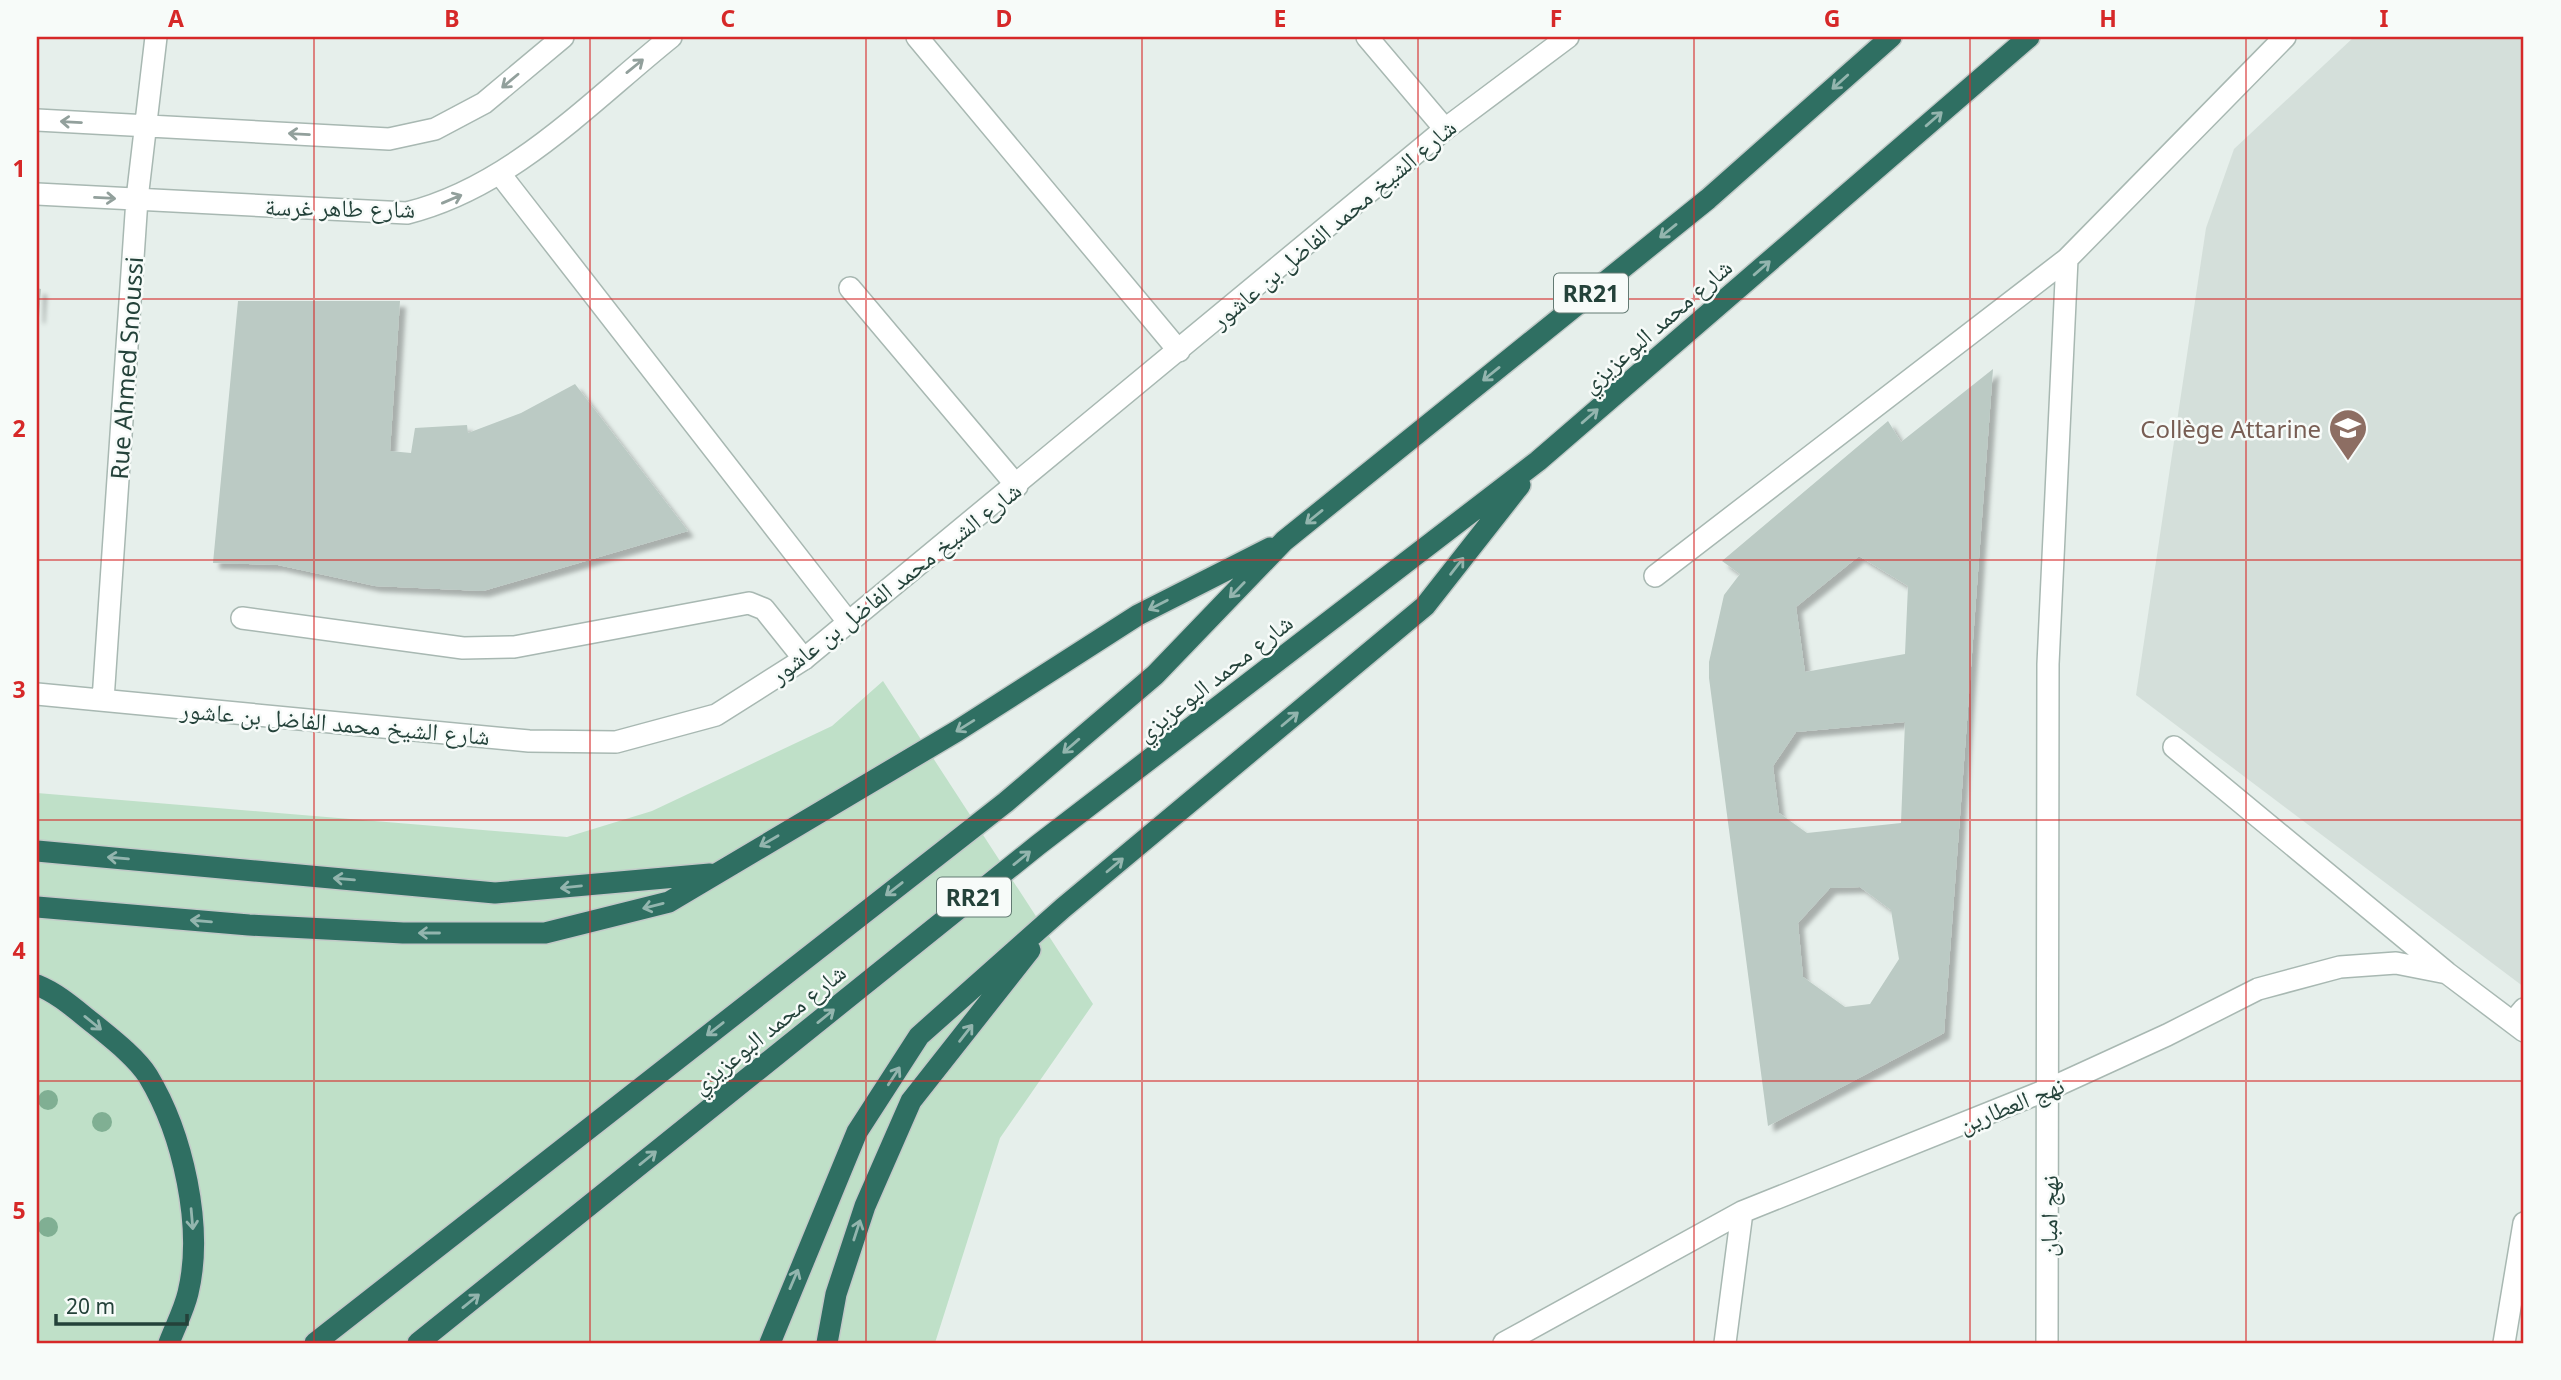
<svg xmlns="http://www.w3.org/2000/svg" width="2561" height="1380" viewBox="0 0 2561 1380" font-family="'Noto Sans','Noto Naskh Arabic',sans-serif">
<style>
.built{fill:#d4dfda}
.green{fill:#bfe0c8}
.building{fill:#bbcac4;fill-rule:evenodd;filter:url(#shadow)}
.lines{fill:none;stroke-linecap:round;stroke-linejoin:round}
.service-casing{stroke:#a8b8b2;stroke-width:24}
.pedestrian-casing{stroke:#a8b8b2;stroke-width:24}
.minor-casing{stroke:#a8b8b2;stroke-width:24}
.motorway-casing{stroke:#c2cac8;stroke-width:24}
.service{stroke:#fff;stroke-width:21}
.pedestrian{stroke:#fff;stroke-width:21}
.minor{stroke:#fff;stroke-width:21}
.motorway{stroke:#2f6f62;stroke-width:21}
.tree{fill:#80af93}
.oneway{stroke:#92a09c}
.oneway2{stroke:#93b5ae}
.grid{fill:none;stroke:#d62828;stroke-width:2;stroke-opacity:0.55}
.labels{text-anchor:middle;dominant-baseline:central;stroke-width:5;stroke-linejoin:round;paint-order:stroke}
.shield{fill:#f7fbf9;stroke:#637a73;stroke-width:2}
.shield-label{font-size:23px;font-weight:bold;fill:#24423a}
.street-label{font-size:24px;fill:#24423a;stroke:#f7fbf9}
.education-label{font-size:24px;fill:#785e54;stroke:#f7fbf9;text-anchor:end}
.neatline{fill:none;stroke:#d62828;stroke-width:2.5}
.grid-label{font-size:23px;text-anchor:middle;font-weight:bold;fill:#d62828}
</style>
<defs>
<filter id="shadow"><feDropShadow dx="6" dy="6" stdDeviation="2" flood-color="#0004"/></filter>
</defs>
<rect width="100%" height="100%" fill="#e6efeb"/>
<path class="built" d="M2354,37H2524V987L2136,695L2206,228L2234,149Z"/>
<path class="green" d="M883,681L1093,1004L1000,1138L935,1343H37V793L567,837L652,811L832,726Z"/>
<path class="building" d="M37,288L41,289L39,318L37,317Z
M238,301H400L390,451L411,453L415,428L467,425L468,433L521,413L575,384L688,531L483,591L375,586L278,565L213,563Z
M1993,369L1944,1033L1768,1126L1709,678V662L1724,595L1740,574L1722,561L1888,421L1901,442ZM1859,556L1908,586L1905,654L1805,672L1796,607ZM1905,722L1901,823L1807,833L1779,813L1773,766L1796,732ZM1860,887L1891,910L1899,959L1870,1004L1845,1007L1803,977L1798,923L1830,888Z"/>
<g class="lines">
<defs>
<path id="service" d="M850,288L1017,486
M242,618L463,648L514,647L749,603L764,609L804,659
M2513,1022L2524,1009"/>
<path id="pedestrian" d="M917,37L1179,351
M500,174L849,623"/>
<path id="minor" d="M1367,37L1445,129
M37,120L389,139L435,129L484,103L563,37
M37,194L407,213C511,187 589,103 671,37
M1655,576L2067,259
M37,694L529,741L616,742L716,715L804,659L1445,129L1568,37
M103,700L137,199L156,37
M2174,747L2446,972
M1504,1343L1742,1212L2049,1089L2167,1035L2258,989L2340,967L2396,963L2447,973L2524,1031
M1725,1343L1742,1212
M2047,1343L2048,664L2067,259L2285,37
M2504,1343L2524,1223"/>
<path id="motorway" d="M37,851L495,893L710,874
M37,907L249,925L403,933H545L669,902L957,731L1138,615L1270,548
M37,985C59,994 75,1009 94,1024C111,1038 136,1057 148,1076C183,1134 204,1227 188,1293C184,1310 175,1327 169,1343
M315,1343L1006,802L1155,675L1284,541L1708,199L1891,37
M418,1343L1038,845L1538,461L2029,37
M770,1343L857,1132L919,1036L1063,908L1425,606L1520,485
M827,1343L836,1294L865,1206L911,1101L1030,950"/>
</defs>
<use href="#service" class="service-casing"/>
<use href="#pedestrian" class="pedestrian-casing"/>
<use href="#minor" class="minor-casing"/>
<use href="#motorway" class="motorway-casing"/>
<use href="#service" class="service"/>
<use href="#pedestrian" class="pedestrian"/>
<use href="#minor" class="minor"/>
<use href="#motorway" class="motorway"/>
</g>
<g class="tree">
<circle cx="48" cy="1100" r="10"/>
<circle cx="102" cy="1122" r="10"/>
<circle cx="48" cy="1227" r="10"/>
</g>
<defs><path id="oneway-shaft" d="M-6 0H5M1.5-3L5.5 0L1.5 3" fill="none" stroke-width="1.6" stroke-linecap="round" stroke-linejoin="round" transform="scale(1.75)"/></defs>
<g class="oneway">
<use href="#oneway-shaft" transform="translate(635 66) rotate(-39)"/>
<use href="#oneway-shaft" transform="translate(510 81) rotate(140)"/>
<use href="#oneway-shaft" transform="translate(71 122) rotate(-177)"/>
<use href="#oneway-shaft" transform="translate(299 134) rotate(-177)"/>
<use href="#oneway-shaft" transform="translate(105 198) rotate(3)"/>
<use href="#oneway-shaft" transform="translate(452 199) rotate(-23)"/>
</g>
<g class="oneway2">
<use href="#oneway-shaft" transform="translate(1840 82) rotate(138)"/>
<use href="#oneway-shaft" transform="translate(1934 119) rotate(-41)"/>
<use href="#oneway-shaft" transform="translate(1668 231) rotate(141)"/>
<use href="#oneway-shaft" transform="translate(1762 268) rotate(-41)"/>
<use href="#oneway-shaft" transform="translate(1491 374) rotate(141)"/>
<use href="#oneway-shaft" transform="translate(1590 416) rotate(-41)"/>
<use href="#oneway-shaft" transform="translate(1314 517) rotate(141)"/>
<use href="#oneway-shaft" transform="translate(1457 566) rotate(-52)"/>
<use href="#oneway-shaft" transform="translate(1237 590) rotate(134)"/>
<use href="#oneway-shaft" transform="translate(1158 605) rotate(153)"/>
<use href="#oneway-shaft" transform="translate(1290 719) rotate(-40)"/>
<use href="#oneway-shaft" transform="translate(965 726) rotate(148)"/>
<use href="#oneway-shaft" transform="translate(1071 746) rotate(139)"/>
<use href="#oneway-shaft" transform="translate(769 841) rotate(150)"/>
<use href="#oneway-shaft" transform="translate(118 858) rotate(-175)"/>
<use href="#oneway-shaft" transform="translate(1022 858) rotate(-39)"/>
<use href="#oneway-shaft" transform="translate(1115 865) rotate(-40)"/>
<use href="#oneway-shaft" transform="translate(344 879) rotate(-175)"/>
<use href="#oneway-shaft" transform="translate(571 887) rotate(174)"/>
<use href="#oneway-shaft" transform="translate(894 889) rotate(142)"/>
<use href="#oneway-shaft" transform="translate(653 906) rotate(166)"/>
<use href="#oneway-shaft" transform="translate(201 921) rotate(-175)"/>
<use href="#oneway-shaft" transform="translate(429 933) rotate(-180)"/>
<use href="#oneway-shaft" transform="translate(826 1016) rotate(-39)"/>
<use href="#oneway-shaft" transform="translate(93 1023) rotate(39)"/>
<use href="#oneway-shaft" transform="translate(715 1029) rotate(142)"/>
<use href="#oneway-shaft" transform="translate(966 1033) rotate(-52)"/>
<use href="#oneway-shaft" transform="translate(894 1076) rotate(-57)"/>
<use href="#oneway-shaft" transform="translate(648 1158) rotate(-39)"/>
<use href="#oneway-shaft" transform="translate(192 1219) rotate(85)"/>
<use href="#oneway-shaft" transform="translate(857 1230) rotate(-72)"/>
<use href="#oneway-shaft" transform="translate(794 1279) rotate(-67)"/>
<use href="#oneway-shaft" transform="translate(471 1301) rotate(-39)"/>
</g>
<path class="grid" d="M314,37V1343M590,37V1343M866,37V1343M1142,37V1343M1418,37V1343M1694,37V1343M1970,37V1343M2246,37V1343M37,299H2524M37,560H2524M37,820H2524M37,1081H2524"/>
<defs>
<symbol id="school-pin" viewBox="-11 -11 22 30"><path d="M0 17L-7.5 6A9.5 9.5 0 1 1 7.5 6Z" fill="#8d6e63" stroke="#f7fbf9"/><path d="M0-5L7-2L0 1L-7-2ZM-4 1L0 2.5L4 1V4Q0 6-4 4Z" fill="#fff"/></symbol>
</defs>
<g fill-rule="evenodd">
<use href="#school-pin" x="2326" y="406" width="44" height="60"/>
</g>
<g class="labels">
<g class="shield">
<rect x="1554" y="273.5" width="74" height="39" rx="5"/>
<rect x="937" y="877.5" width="74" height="39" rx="5"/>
</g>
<g class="shield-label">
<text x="1591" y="293">RR21</text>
<text x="974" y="897">RR21</text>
</g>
<g class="street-label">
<text transform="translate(340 207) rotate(1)">شارع طاهر غرسة</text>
<text transform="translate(1333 223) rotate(-40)">شارع الشيخ محمد الفاضل بن عاشور</text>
<text transform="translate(1656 325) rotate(-41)">شارع محمد البوعزيزي</text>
<text transform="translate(126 368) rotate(-86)">Rue Ahmed Snoussi</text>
<text transform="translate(895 582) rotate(-38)">شارع الشيخ محمد الفاضل بن عاشور</text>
<text transform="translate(1214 677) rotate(-38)">شارع محمد البوعزيزي</text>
<text transform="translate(335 722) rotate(5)">شارع الشيخ محمد الفاضل بن عاشور</text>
<text transform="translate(768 1028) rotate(-39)">شارع محمد البوعزيزي</text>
<text transform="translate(2011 1104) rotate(-22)">نهج العطارين</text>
<text transform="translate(2048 1216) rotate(-89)">نهج امبان</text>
</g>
<g class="education-label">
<text x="2321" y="428">Collège Attarine</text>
</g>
</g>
<rect width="2561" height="1380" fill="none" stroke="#f7fbf9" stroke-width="77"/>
<path d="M56 1314v10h131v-10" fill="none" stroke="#24423a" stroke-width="3.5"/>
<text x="66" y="1314" font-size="21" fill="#24423a" stroke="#f7fbf9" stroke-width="5" paint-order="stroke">20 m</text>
<rect x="38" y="38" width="2484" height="1304" class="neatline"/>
<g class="grid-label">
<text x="176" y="27">A</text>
<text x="452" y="27">B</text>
<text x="728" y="27">C</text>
<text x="1004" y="27">D</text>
<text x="1280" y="27">E</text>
<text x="1556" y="27">F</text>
<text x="1832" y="27">G</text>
<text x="2108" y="27">H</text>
<text x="2384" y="27">I</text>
<text x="19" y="177">1</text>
<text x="19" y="437">2</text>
<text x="19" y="698">3</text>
<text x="19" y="959">4</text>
<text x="19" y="1219">5</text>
</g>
</svg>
